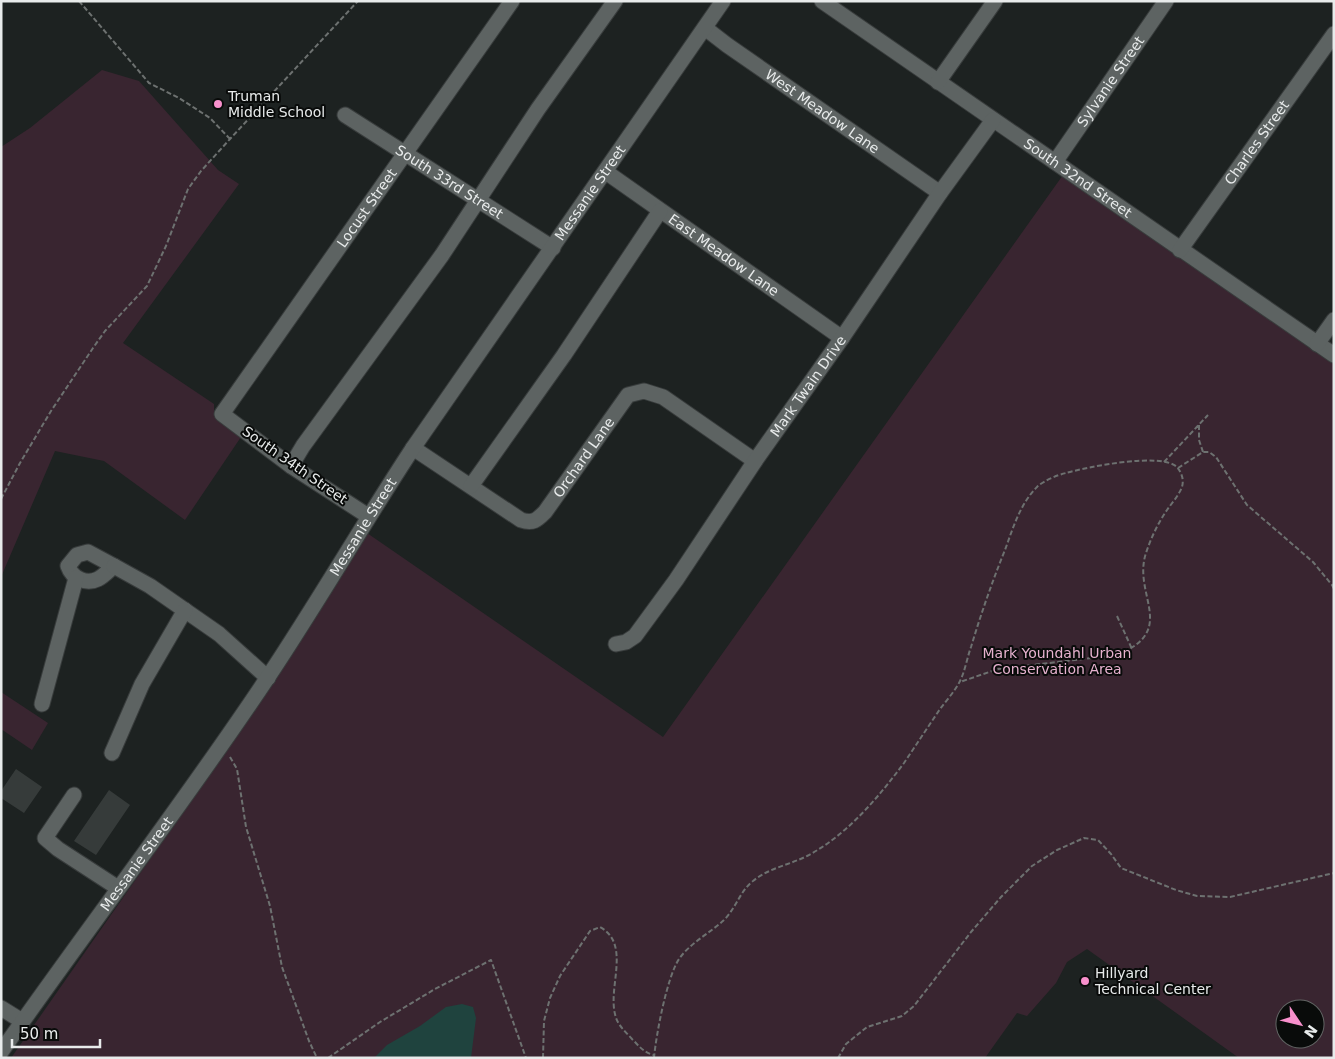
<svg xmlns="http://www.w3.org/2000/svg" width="1335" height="1059" viewBox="0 0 1335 1059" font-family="'DejaVu Sans',sans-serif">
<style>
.green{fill:#392530;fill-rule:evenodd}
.water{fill:#1f433e}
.building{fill:#363b3a}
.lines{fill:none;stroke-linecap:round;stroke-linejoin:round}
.minor-casing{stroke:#383c3c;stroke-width:17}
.path{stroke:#6d7170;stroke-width:2;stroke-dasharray:5 2.5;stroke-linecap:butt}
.minor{stroke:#5d6362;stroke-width:15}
.poi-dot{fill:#f890cc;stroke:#090b0a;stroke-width:2}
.labels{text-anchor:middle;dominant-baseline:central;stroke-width:4;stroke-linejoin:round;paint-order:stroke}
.street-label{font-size:14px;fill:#e8ebeb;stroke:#090b0a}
.poi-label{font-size:14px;fill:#e8ebeb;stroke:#090b0a;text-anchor:start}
.park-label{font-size:14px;fill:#e7b2cf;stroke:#090b0a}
</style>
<rect width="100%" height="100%" fill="#1d2221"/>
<path class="green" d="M102,70L139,81L218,170L239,184L123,343L214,404V414L243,434L185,520L104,461L55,451L1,577V147L30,128Z
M1063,175L1334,362V1058H1239L1087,949L1067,962L1056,983L1027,1016L1017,1013L985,1058H11L278,676L308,630L367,533L663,737ZM1285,1009H1315V1039H1285Z
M1,692L48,723L32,750L1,729Z"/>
<path class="water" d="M462,1004L473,1007L476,1018L471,1058H374L387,1045L420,1026L446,1007Z"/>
<path class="building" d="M16,769L42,787L24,813L1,798V791Z
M109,790L130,805L96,855L74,841Z"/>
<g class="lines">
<defs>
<g id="minor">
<path id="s1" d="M822,1L1334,355"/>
<path id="s2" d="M705,28L727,45L940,193"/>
<path d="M938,82L995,1"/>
<path id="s3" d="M345,115L553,248"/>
<path id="s4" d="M1055,162L1166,1"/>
<path id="s5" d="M606,172L842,338"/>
<path id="s6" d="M1180,250L1334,34"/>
<path d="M1317,344L1334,320"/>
<path id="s7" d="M413,448L521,520C533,524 537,520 545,512L628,395L644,391L663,397L755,461"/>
<path d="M291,466L303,446L442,255L538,109L615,1"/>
<path d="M471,486L564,355L660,211"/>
<path id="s8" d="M368,516L291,466L222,414L512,1"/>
<path d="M88,552L114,566C109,570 104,576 98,579C86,585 72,578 68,566L77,555Z"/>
<path d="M114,566L150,586L219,634L268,678"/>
<path id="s9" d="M616,644L626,642L635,636L676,580L755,461L842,338L940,193L993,120"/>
<path d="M42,704L76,578"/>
<path d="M112,753L142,684L185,610"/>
<path d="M74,795L45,838L58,849L118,888"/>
<path d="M1,1008L22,1021"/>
<path id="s10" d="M1,1052C89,926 183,805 268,677C318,602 363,524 413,448L723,1"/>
</g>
</defs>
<use href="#minor" class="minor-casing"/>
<path class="path" d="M79,1L149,83L179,98L210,118L230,139
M1199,425V440L1203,452
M1164,462L1208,415
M1178,468L1203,452H1209L1216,457L1247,505L1313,562L1332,585L1334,589
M1,499L20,463L51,411L93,348L105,331L147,286L166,246L188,189L201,171L230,139L358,1
M1117,616L1132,649
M230,757L237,769L246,827L270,906L282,967L309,1041L317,1058
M328,1058L380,1022L435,989L491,960L526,1058
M543,1058L544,1021L550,998L560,976L590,931L600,927C631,944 608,986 615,1014C617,1025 625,1031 632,1039C639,1046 644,1053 654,1055
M654,1058C656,1035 667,977 679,959C690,943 710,933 724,920C736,908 740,891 753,881C769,868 789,865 807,856C847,835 877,799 904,763C916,745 928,727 940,709C946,701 954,692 959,683C965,672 967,658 971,647C981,614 992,582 1005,550C1013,528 1020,504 1037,487C1043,481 1057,475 1066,473C1087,467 1161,452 1177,467C1182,473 1184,480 1182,487C1179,495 1172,503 1167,510C1158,523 1151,538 1146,553C1132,595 1179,630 1117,655L998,669L960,682
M838,1058L846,1044L867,1027L902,1016L914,1006L971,932L1001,897L1032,866L1057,850L1084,838L1098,840L1111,854L1121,868L1176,890L1197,896L1230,897L1334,873"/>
<use href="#minor" class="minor"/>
</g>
<g class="poi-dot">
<circle cx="218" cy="104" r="5"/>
<circle cx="1085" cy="981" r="5"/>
</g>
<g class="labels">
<g class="street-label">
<text stroke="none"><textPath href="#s4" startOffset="98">Sylvanie Street</textPath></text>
<text stroke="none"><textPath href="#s2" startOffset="144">West Meadow Lane</textPath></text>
<text stroke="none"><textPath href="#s6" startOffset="132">Charles Street</textPath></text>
<text stroke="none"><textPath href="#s1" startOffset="311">South 32nd Street</textPath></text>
<text stroke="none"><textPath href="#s3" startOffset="124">South 33rd Street</textPath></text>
<text stroke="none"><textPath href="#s10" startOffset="1042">Messanie Street</textPath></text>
<text stroke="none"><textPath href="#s8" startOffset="430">Locust Street</textPath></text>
<text stroke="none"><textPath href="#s5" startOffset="144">East Meadow Lane</textPath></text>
<text stroke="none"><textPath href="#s9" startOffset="325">Mark Twain Drive</textPath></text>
<text stroke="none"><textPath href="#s7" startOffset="224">Orchard Lane</textPath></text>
<text transform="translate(295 465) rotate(35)">South 34th Street</text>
<text stroke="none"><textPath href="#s10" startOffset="638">Messanie Street</textPath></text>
<text stroke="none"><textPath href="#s10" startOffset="232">Messanie Street</textPath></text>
</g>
<g class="poi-label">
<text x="228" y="96">Truman<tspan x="228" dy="16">Middle School</tspan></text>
<text x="1095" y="973">Hillyard<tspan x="1095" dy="16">Technical Center</tspan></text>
</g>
<g class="park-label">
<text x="1057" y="653">Mark Youndahl Urban<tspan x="1057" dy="16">Conservation Area</tspan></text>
</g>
</g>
<rect width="1335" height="1059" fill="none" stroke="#e8ebeb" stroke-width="5"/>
<g transform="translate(1300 1024) rotate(125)"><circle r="24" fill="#090b0a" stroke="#626564"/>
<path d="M0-4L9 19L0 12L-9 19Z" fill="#f890cc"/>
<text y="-8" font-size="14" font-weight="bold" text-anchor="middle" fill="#e8ebeb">N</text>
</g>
<path d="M12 1039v8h88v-8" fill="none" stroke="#e8ebeb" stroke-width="2.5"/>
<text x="20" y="1039" font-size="15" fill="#e8ebeb" stroke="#090b0a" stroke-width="4" paint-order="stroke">50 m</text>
</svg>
